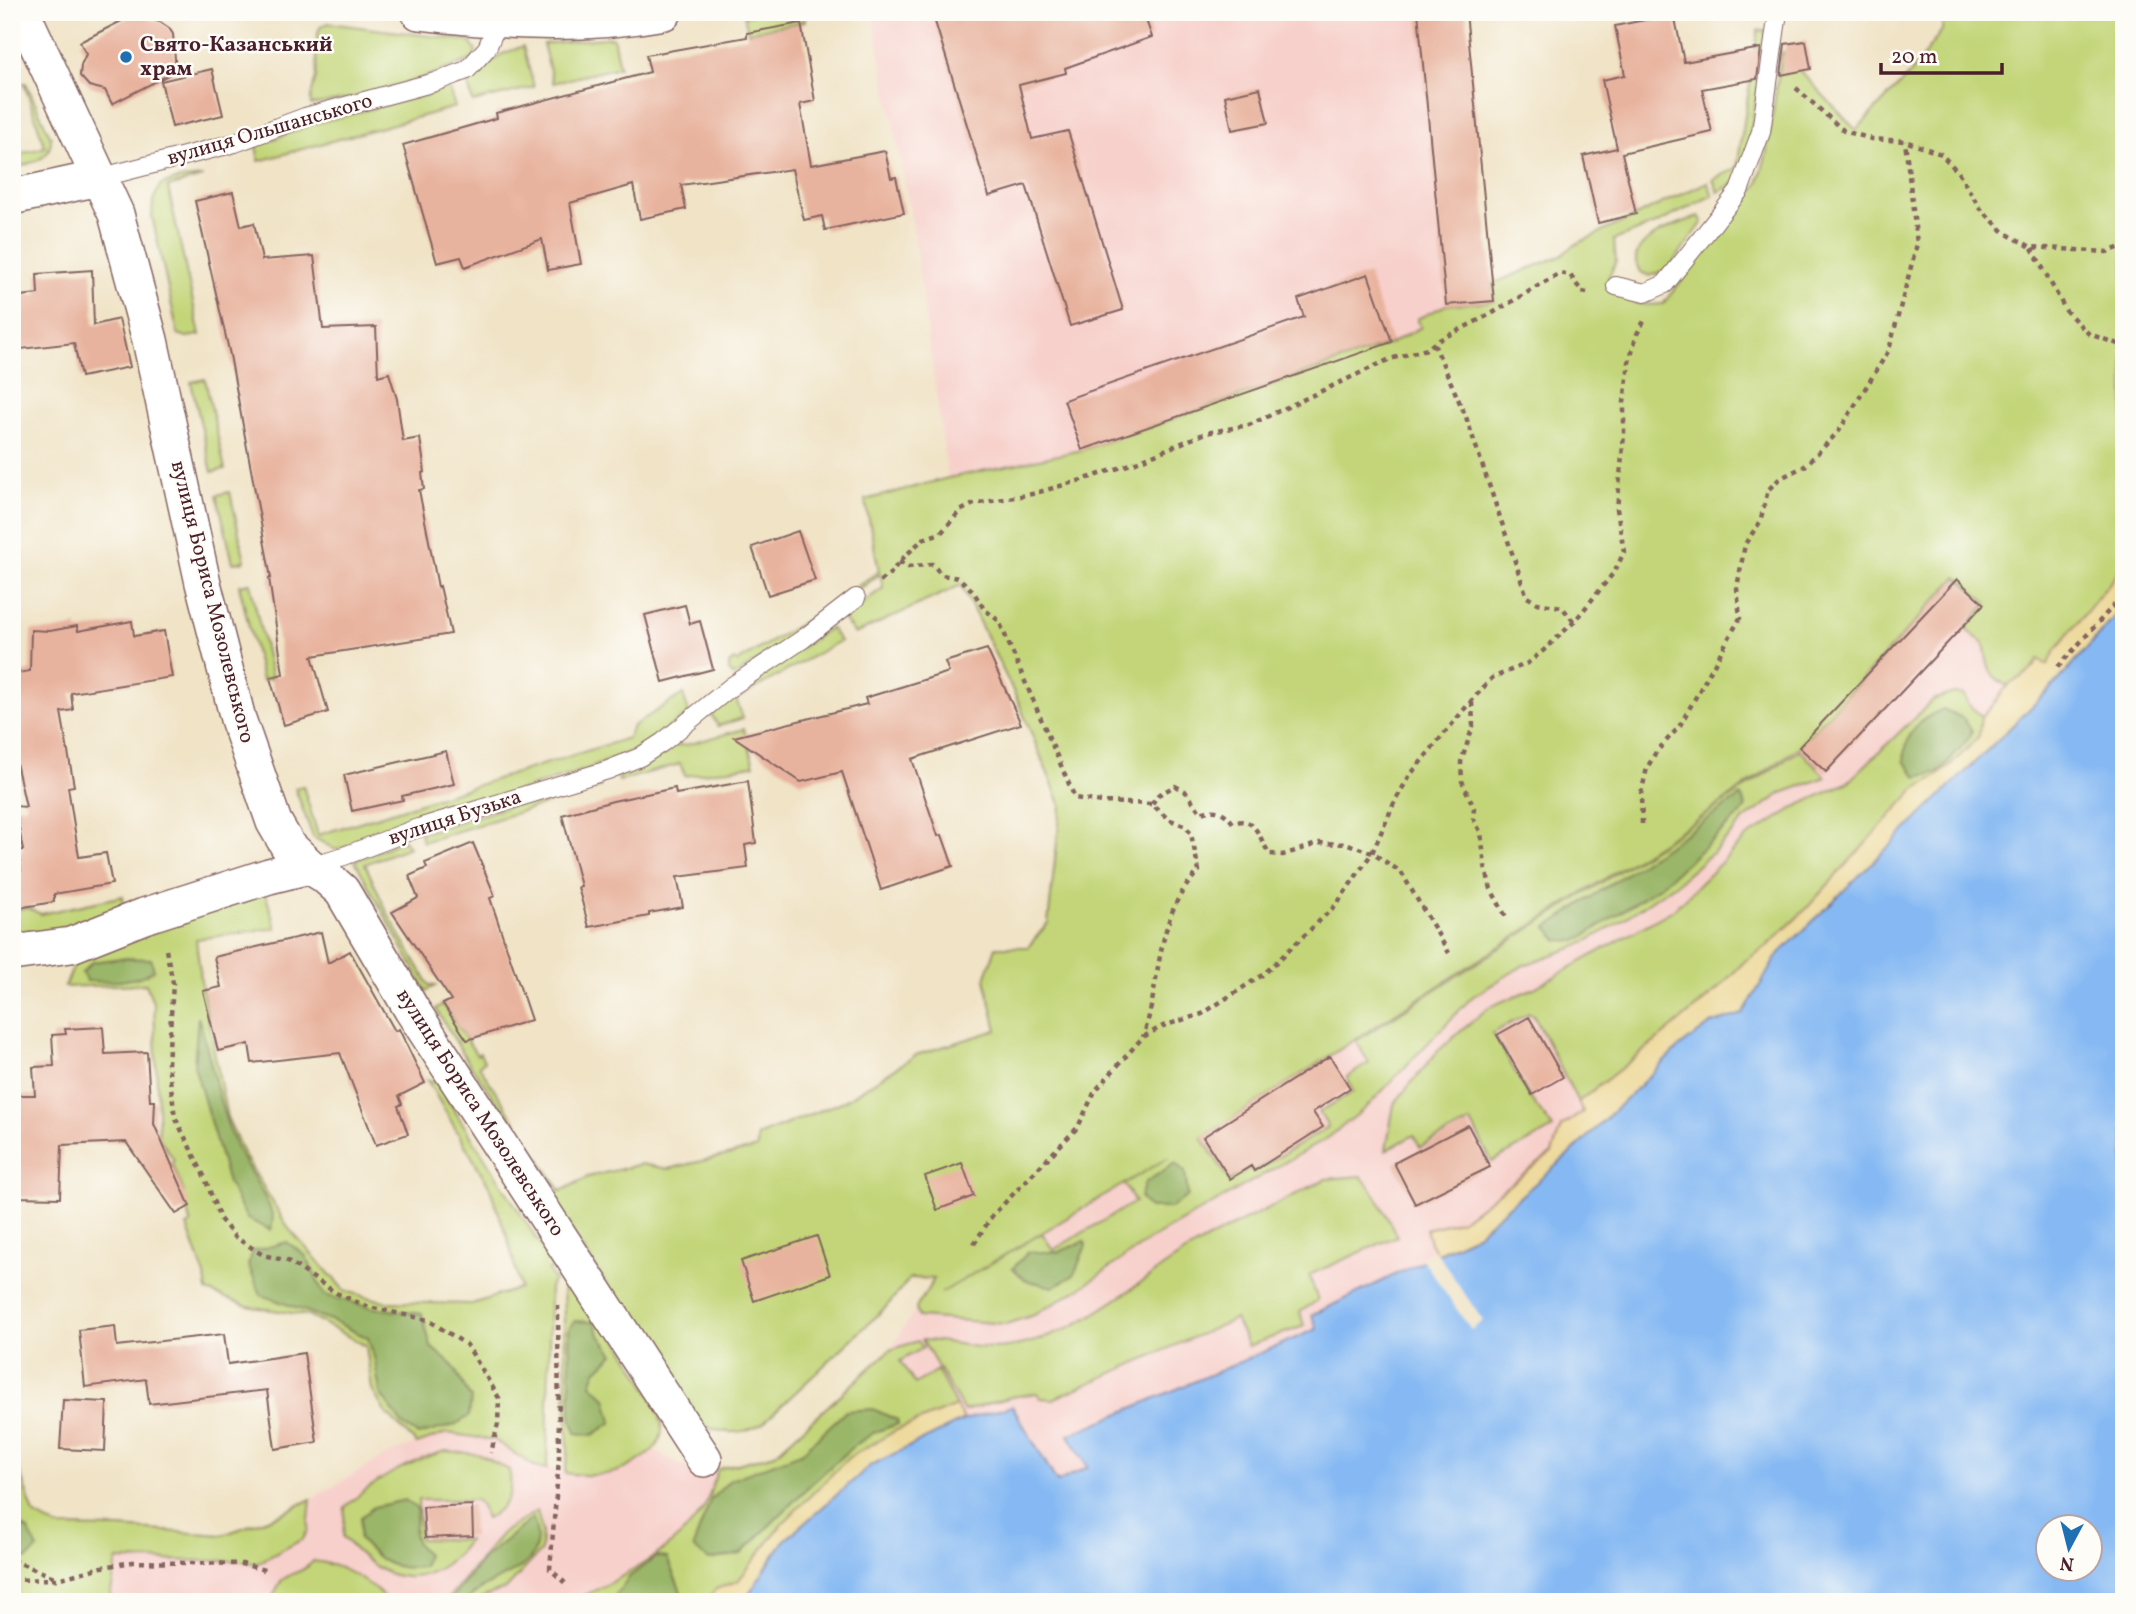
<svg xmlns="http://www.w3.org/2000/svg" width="2136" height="1614" viewBox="0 0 2136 1614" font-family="Vollkorn,serif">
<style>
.built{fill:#f7d0cb}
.green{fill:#c3d578;stroke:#867a52;stroke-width:2;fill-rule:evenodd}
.forest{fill:#9ab668;stroke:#726a4a;stroke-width:2}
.sand{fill:#eeda9e;stroke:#9c7c64;stroke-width:2}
.water{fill:#86b9f3;stroke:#686c8f;stroke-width:2;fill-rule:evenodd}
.pier{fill:#f0e3c6}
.building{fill:#e8b39e}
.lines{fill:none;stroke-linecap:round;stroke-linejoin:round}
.service-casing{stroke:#846461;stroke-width:20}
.minor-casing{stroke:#846461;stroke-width:38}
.path{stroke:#846461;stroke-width:4.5;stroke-dasharray:5 5;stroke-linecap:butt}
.service{stroke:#fff;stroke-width:18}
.minor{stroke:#fff;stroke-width:35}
.poi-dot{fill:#1f6fb2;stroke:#fdfcf7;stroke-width:2.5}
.labels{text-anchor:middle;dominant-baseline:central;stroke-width:5;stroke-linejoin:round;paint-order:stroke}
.poi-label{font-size:21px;font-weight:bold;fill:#4a1f2b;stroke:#fdfcf7;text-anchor:start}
.street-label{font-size:21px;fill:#4a1f2b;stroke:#fdfcf7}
</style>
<rect width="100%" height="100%" fill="#fdfcf7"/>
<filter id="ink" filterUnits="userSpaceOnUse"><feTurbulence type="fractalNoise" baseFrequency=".0143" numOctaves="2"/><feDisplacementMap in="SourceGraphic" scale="14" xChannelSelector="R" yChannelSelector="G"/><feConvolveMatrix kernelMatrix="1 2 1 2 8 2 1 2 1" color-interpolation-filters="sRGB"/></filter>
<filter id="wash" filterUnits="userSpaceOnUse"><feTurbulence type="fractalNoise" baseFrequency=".00686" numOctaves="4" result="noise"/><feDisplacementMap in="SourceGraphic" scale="28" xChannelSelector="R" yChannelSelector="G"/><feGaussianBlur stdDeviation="1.57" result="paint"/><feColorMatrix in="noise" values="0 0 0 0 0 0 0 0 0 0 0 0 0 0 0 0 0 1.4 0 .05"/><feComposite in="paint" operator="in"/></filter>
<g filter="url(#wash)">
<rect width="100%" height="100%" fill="#f0e3c6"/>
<path class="built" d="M872,12H1466L1494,301L1446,305L1417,319L1421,327L1392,343L1082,450L948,478L912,221Z
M1957,579L2060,679L1473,1237L1312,1315L1318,1329L1070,1435L1088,1467L1057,1482L1012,1406L964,1420L747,1596L744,1602H109L117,1560L119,1528L223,1535L281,1514L311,1499L388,1454L447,1433L495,1440L534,1466L585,1476L624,1471L654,1451L681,1465L718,1469L775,1454L890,1350L916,1308L1203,1137L1707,813L1798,748Z"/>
<path class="green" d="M762,12H803L805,21L748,32L744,16Z
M1944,12H2124V565L2058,647L2047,666L2036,664L2028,676L2007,686C1985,673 1989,666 1984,643L1965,629L1987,603L1957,577L1798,748L1707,813L1202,1138L1230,1181L1250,1168L1254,1172L1328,1127L1319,1112L1353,1092L1347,1077L1369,1063L1356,1041L1701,818L1800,750L1826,777L1782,793L1745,819L1718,848L1677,883L1615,925L1580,945L1524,965L1472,997L1367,1107L1329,1137L1149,1240L1082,1287L1034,1315L1006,1324L919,1317L916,1308L934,1279L910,1278L887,1306L763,1423C743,1435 722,1435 701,1424L548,1197L559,1191L467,1060L436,1009L443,1004L477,1055L480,1053L484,1061L479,1066L561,1191L588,1177L641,1164L668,1169L757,1148V1136L844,1101L916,1055L997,1030L985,979L996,947H1028L1048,923L1061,806L1019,703L961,585L855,634L842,618L883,588L880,574L794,637L734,676L729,671V664L734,660L737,662L820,612L879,571L865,500L948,478L1082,450L1392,343L1421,327L1417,319L1446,305L1494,301L1492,284L1558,257L1578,243L1707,182L1713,195L1656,224L1614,240L1616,261L1607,281C1630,302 1631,307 1663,304L1758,184L1766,156L1782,52L1856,130L1910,74L1942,30ZM1169,1157L1124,1184L1135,1202L1053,1250L1042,1233L941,1293Z
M328,23L469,41L476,51L473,59C421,79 366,98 311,105C309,94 314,88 316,77C319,60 312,42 321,26Z
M1758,30L1766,31L1746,164L1734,183L1718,192L1713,179L1737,168Z
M613,37L619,67L553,83L543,44Z
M523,46L534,87L473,102L466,78L483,71L500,55Z
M24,83H26L51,138C51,164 29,160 12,171V156L45,147Z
M448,86L455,107L259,161L256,146L313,124L429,94Z
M203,177L168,187L200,335L187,337L178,334L152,216L153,201L160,185L180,179Z
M1699,216L1703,222L1669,268L1650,276L1640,272C1638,268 1636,264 1636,261C1634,237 1682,223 1699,216Z
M205,379L225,469L212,472L191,382Z
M230,492L245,561L233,563L217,495Z
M250,583L272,678L262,680L239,585Z
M830,628L840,641L736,699L743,718L718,726L711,714L731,695Z
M1954,693L1964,695L1967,703L1981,716L1979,736L1962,754L1939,775L1915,790L1806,909L1767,946L1745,961L1717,990L1665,1034L1578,1102L1534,1016L1529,1013L1493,1033L1530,1098L1553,1128L1492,1162L1471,1122L1420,1147L1414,1135L1386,1150L1394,1104L1438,1051L1489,1007L1534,988L1673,910L1746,838L1797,806L1847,783L1933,700Z
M683,694L689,713L642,747L587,769L336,850L313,837L295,788L303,786L318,835L628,738L633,726Z
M744,729L754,765L685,776L680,764L619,781L617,772L668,746L686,745Z
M597,779L600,787L423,842L420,834Z
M404,840L409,847L365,864L388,914L429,985L435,986L426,991L355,861Z
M264,889L276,928L196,939L202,989L227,1117L244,1155L289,1229L345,1291L387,1302L472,1304L520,1288L508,1239L489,1186L427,1080L437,1083L554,1266L548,1271L554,1280L550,1286L547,1469L534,1466L494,1440L447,1433L417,1444L385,1412L372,1390L366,1346L310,1316L247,1306L207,1291L205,1276L187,1226L191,1224L182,1194L184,1192L172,1163L174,1160L159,1137L154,1005L146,984L65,987L77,958L151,922Z
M123,896L124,914L86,925L12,938V910L28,908L41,914Z
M1361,1176L1375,1194L1397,1236L1309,1275L1318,1300L1300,1312L1304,1326L1248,1346L1235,1319L1053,1399L1041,1398L1037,1393L1011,1397L964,1411L922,1340C950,1340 979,1351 1007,1347C1076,1339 1132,1285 1189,1250C1227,1227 1269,1209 1308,1188L1326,1179Z
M575,1277C594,1306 664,1401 662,1430C661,1447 649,1454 637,1462C615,1477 589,1477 565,1473L568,1451L563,1287Z
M918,1341L923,1348L900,1361L915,1384L937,1370L956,1406L897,1430L783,1523L738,1581L716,1589L704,1602H570C613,1583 672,1552 700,1514C709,1503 712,1483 718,1469L775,1454L890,1350Z
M445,1451L478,1454L509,1470C514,1493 507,1507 486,1519L480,1504L476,1500H418L420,1539L468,1540C463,1550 455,1557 446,1564C405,1593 372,1570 343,1537L345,1507C376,1479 405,1463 445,1451Z
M16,1462L34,1514L57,1527L119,1528L223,1535L281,1514L311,1499L308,1530L303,1539L256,1564L243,1561L117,1560L109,1602H12V1463Z
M537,1511L542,1531L541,1551L507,1588L483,1597L478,1602H445L502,1533Z
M313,1561C339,1563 372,1582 388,1602H271C274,1595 277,1586 282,1580C292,1572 305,1572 313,1561Z"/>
<path class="forest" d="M1943,709L1963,718L1972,731L1970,737L1939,772L1917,777L1904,761C1906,731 1916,721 1943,709Z
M1741,796L1746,807L1740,815L1659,887L1577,941L1558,940L1547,927Z
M122,958L151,959L154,970C135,983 108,982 86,981L82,973L92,962Z
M198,1017C213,1062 218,1110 239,1152C248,1170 267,1196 272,1214C274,1219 272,1226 271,1230L247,1219L228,1183L194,1065Z
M1175,1163L1185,1172L1188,1196L1170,1208H1149L1140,1197L1145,1183Z
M1084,1241L1086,1245L1074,1275L1053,1287L1025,1280L1013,1268L1028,1252H1059Z
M287,1242L306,1256L324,1295L374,1308L422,1314L431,1347L453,1366L471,1399L469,1416L455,1425L418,1435L402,1424L380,1393L375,1361L368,1338L333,1321L261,1295L248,1265L253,1251Z
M575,1321L595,1322L599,1334L614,1354L596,1371L591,1384L606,1398L612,1422L593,1435L576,1433L571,1417L569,1329Z
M873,1409L897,1420L898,1424L875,1432L851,1448L810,1485L741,1554L709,1560L693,1547L711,1499L730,1480L801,1453L846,1411Z
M405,1500L417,1509C415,1531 409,1539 427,1554L423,1567C392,1571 379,1561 359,1539L361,1517L374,1507Z
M533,1518C553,1576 491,1570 466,1602H449L485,1557Z
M12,1520L28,1530L38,1549L27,1559L12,1553Z
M656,1557L667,1558L681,1592L676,1602H618L615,1596L630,1576Z"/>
<path class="sand" d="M2124,565V606L2060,679L1778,956L1743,1014L1711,1024L1677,1049L1572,1152L1505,1211L1473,1237L1437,1253L1430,1243L1426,1229L1462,1220L1552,1153L1561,1127L1583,1112L1578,1102L1665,1034L1717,990L1745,961L1767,946L1806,909L1915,789L1939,775L1962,754L1979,736L1981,716C1994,709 1998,694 2009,685C2022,675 2030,676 2039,659L2047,665L2058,647Z
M956,1406L964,1420L871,1465L783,1542L744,1602H704L716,1589L738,1581L783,1523L848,1458L897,1430Z"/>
<path class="water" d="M2124,606V1602H744L783,1542L871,1465L964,1420L1012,1406L1057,1482L1088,1467L1069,1435L1317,1329L1312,1315L1473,1237L1572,1152L1677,1049L1711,1024L1743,1014L1777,956L2060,679ZM2048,1526H2090V1568H2048Z"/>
<path class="pier" d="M1435,1250L1483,1321L1471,1330L1421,1257Z"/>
<g id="blocks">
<path class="building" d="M139,12H144L147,18L160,22L169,28L173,34L176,71L112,104L105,90L89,86L80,76L81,65L86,54L80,42Z
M932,12H1143L1152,37L1065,68L1066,73L1019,85L1032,139L1068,131L1123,310L1070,326L1026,185L989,196Z
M1418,12H1466L1494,301L1446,305Z
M1674,14L1684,62L1761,48L1757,79L1702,89L1712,132L1622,153L1636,214L1598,223L1583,156L1617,148L1602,80L1625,75L1615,26Z
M801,23L815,101L800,104L811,165L885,151L891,178L896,177L904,213L825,230L822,216L804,220L792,169L681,185L686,209L640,219L633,185L570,203L581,264L548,270L542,239L465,267L461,257L437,263L403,145L497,118L496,113L650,72L646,55L747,37V33Z
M1806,41L1811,69L1781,75L1785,44Z
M212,69L223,115L172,127L161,81Z
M1260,88L1268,123L1232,130L1225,96Z
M233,192L241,226L254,223L262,260L314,256L323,329L376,327L378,376L389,373L397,399L403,441L420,438L425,472L422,473L424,489L419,490L438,587L440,586L451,634L312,656L328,712L284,725L270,678L283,674L269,578H271L230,355L195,201Z
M92,270L94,325L119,319L130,367L81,377L74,343L12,350V297L38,294L37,274Z
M1368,274L1392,342L1082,450L1064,400L1304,317L1298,299Z
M798,531L815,580L768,595L752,547Z
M1957,579L1984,604L1826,772L1799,747Z
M685,605L690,624L700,621L713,669L663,682L645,615Z
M132,621L134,636L164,631L172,677L71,693L73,710L61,712L74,786L68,787L79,857L106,853L112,884L54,894V902L12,909V872L21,870L18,851L23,850L15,806L26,807L12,745V674L30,671L31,630L50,631L77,626L78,631Z
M987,649L1021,724L912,759L938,836L942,835L953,866L881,890L842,772L801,782L734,737L867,704L865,698L949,672L945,662Z
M446,751L454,784L402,796L403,800L352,811L344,775Z
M748,781L756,843L745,845L748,868L677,877L683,907L649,913V916L589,927L578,887L581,886L562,815L613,801L675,788L676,794Z
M473,843L495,896L490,898L531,1020L467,1040L443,1004L451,1000L392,912L418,898L409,876L427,868L425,863Z
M321,932L328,963L350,951L395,1031L399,1029L425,1083L399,1096L402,1104L398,1106L408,1134L376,1145L340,1053L252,1063L249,1044L218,1051L203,991L221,987L214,957Z
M1529,1017L1563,1077L1532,1095L1497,1035Z
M103,1027L105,1054L147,1052L150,1101H155L154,1124L190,1206L176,1214L126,1142L62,1145L60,1198L16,1197L15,1095H35L33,1067L54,1066L52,1035L66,1034L65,1029Z
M1330,1056L1350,1088L1313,1112L1323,1127L1254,1171L1251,1166L1230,1179L1203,1137Z
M1468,1125L1490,1167L1415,1204L1394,1163Z
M962,1163L974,1196L937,1210L925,1176Z
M817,1236L830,1275L754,1301L741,1261Z
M115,1326L117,1346L224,1334L228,1364L304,1353L317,1442L275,1449L267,1390L149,1404L146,1379L85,1387L79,1330Z
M63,1400L107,1402L105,1451L60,1449Z
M472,1505L473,1536L425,1538L423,1507Z"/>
</g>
</g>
<g filter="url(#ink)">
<use href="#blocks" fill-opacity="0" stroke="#846461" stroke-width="2"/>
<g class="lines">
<defs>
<path id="service" d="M99,178L235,143L305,117L435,82L456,74L467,70L487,48L499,20
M1616,286L1645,293L1665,284L1739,191L1761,132L1778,12
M310,866L344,856L415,829L608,770L640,757L663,742L732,686L803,639L856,598"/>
<path id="minor" d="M22,12L116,214L150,340L203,583L238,719L274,822L288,846L309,866L324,875L342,891L412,1010L704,1459
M419,12C501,22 582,27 664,12
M12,197L99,178
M12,953L71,945L144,916L269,876L309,866"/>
</defs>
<use href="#service" class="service-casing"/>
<use href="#minor" class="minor-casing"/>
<path class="path" d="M1796,88L1844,131L1872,139L1905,141L1941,154L1958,172L1980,208L2005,233L2031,247L2107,252L2124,246
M2032,248L2066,311L2089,334L2124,346
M1434,344L1466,417L1527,597L1537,603L1562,607L1574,622
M899,562L908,567L932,564L942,575L959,578L973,591L984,609L999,621L1075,798L1102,802L1152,804L1168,819L1186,826L1191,834L1199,871C1154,915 1162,982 1143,1037
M880,581L891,573L899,562L923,539L941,533L960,511L974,504L1032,494L1085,479L1131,464L1206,433L1249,425L1390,359L1427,349L1437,341L1491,314L1560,273L1570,275L1582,292L1587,293
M2058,667L2124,594
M1472,702L1473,726L1461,762L1462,781L1474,808L1473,818L1481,833L1485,866L1491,889L1506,917
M1152,804L1158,795L1175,786L1185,791L1201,813C1216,808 1224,811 1233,823C1256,814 1259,840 1270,854L1283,855L1320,843L1348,844L1372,853L1401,872L1449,953
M1642,824L1641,794L1647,768L1656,752L1679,727L1740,618L1737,588L1745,544L1760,522L1768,490L1779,479L1805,466L1839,431L1889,350L1917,244L1905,141
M166,950L173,983L168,1064L175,1117L205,1178L220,1219L235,1237L263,1255L288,1261L336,1293L369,1307L428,1320L467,1345L499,1398L498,1424L491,1453
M974,1244L992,1216L1078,1127L1095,1091L1143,1037L1163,1026L1202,1014L1264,974L1336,905L1372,853L1395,801L1410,775L1472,700L1492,678L1528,663L1544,650L1574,622L1615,571L1624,552L1617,509L1624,435V403L1629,362L1637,334L1644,321
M558,1305L559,1459L550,1569L565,1583
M12,1560L54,1577
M12,1580L58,1579L102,1567L133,1562L242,1564L268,1571"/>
<use href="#service" class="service"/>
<use href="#minor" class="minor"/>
</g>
</g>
<circle class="poi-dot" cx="126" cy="57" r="7"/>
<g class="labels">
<g class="poi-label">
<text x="140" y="45">Свято-Казанський<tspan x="140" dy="24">храм</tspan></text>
</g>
<g class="street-label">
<text transform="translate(270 130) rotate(-16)">вулиця Ольшанського</text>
<text transform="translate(212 602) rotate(76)">вулиця Бориса Мозолевського</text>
<text transform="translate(455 818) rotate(-18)">вулиця Бузька</text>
<text transform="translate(480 1113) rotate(57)">вулиця Бориса Мозолевського</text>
</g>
</g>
<rect width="2136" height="1614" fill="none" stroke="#fdfcf7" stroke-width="42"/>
<g transform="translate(2069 1548) rotate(187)"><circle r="33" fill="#fdfcf7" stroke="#b5a4a5" stroke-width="2"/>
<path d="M0-5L12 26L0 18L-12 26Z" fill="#1f6fb2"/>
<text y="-10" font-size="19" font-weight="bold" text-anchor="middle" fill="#4a1f2b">N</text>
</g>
<path d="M1881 63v10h121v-10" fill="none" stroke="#4a1f2b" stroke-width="3.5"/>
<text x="1891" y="63" font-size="21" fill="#4a1f2b" stroke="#fdfcf7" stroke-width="5" paint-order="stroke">20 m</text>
</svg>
